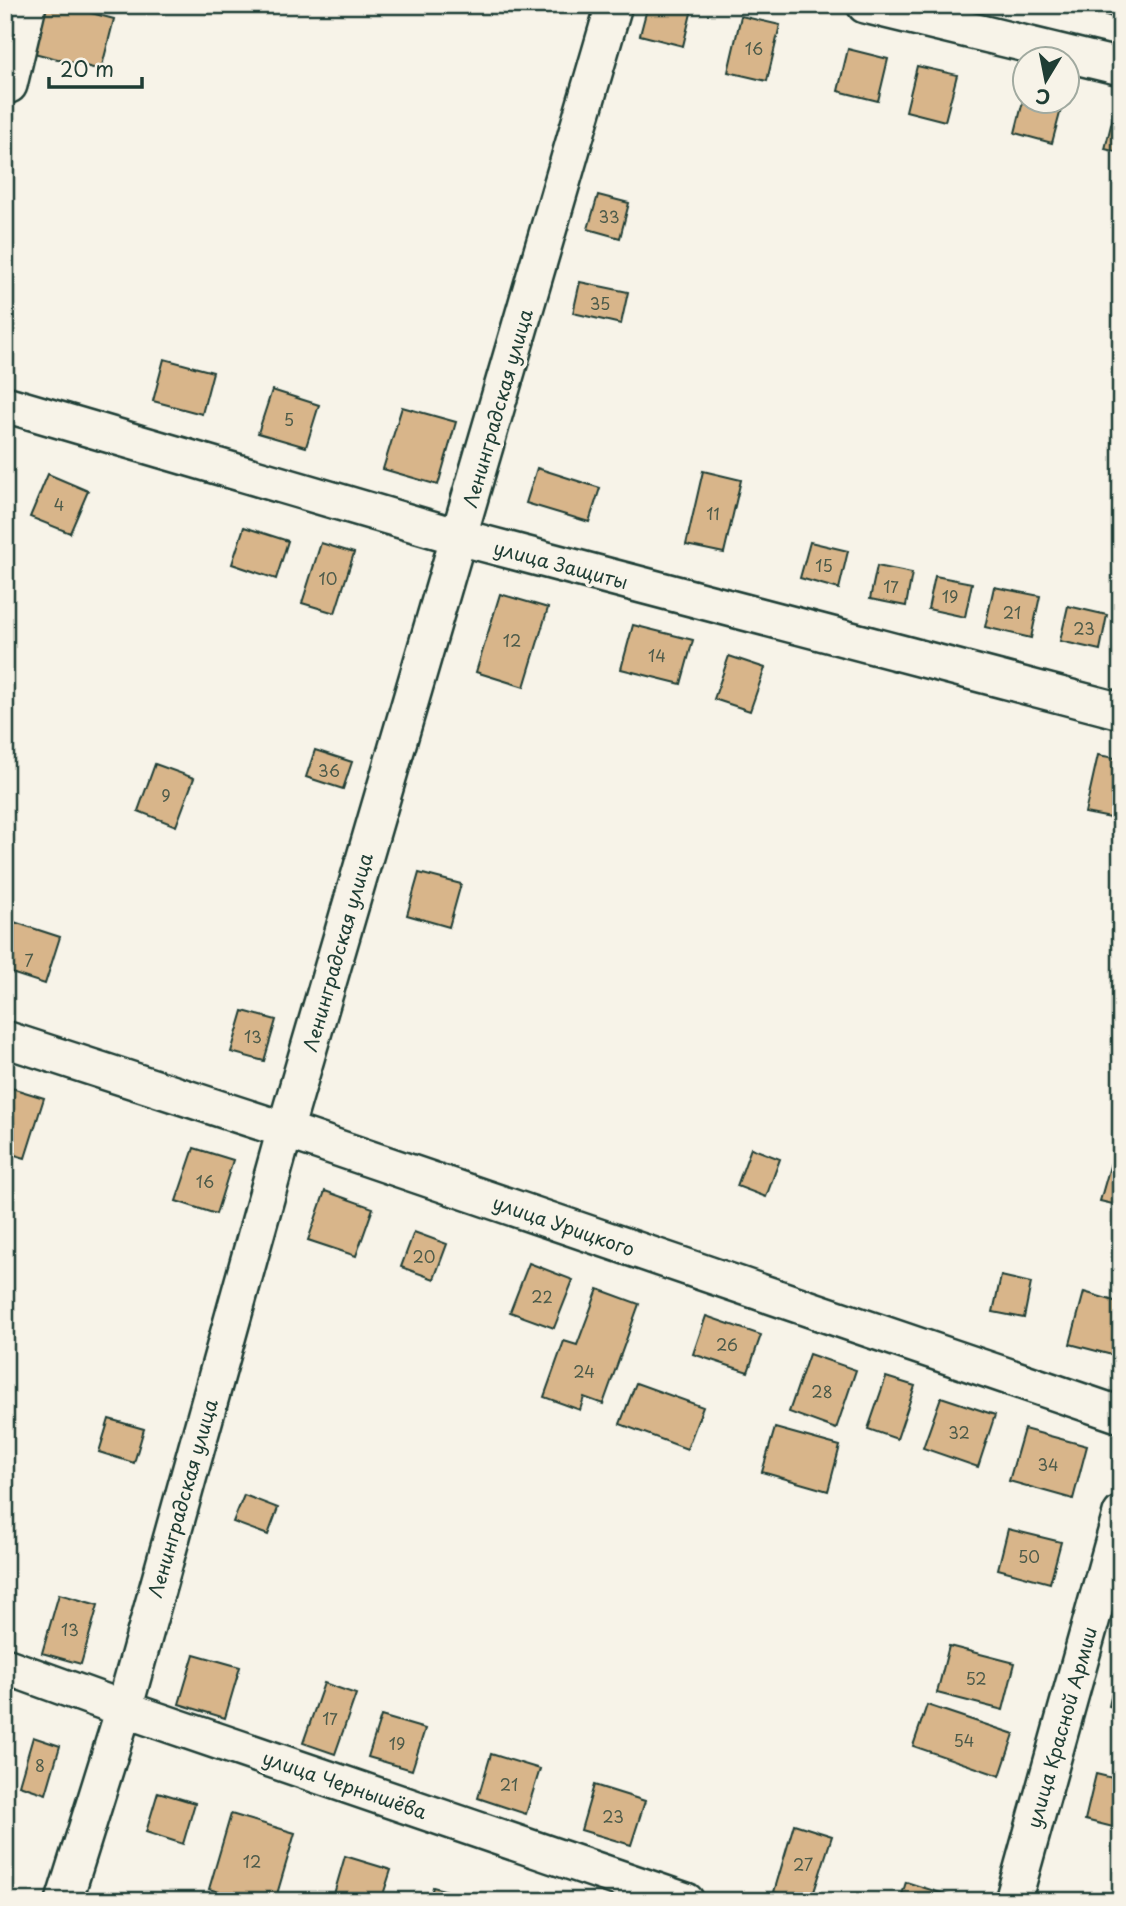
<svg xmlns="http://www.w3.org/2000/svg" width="1126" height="1906" viewBox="0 0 1126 1906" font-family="'Playpen Sans',sans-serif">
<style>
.building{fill:#d8b58a;stroke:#1f3d34;stroke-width:2}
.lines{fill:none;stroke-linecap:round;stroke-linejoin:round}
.minor-casing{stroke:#1f3d34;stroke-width:40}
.minor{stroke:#f7f3e8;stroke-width:35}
.labels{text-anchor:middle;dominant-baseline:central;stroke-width:7;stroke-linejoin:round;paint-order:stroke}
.number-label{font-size:16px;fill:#4d5b4a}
.street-label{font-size:19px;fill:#1f3d34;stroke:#f7f3e8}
</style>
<rect width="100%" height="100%" fill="#f7f3e8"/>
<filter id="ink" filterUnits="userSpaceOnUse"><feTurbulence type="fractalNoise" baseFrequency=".0143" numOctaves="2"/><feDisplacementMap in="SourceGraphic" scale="14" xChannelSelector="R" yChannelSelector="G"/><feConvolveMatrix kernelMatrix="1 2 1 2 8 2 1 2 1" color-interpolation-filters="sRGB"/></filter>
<g filter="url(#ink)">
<path class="building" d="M46,5H61L114,19L101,70L34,53Z
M648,5H693L683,46L640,35Z
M1090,5H1121V20L1088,9Z
M741,16L780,25L767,81L728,72Z
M848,49L888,59L878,101L838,91Z
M917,66L957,75L945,121L906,111Z
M1024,97V102H1063L1052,143L1015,133Z
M1114,113L1121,114V153L1105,149Z
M598,195L629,203L620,238L588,229Z
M580,282L628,292L621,324L573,313Z
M164,359L213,372L202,414L153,401Z
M272,390L319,405L306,447L258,433Z
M402,407L456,422L438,485L383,469Z
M537,468L600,488L589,522L526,503Z
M703,471L741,480L724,553L686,545Z
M48,474L88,491L70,533L30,517Z
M244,527L288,541L276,579L232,564Z
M810,542L848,551L839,589L800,578Z
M321,543L354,553L335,613L302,603Z
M877,566L912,573L906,606L870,599Z
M935,576L972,583L965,617L928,609Z
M994,587L1040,596L1031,638L985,627Z
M500,594L548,608L524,687L476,672Z
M1068,606L1107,615L1100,650L1060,641Z
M633,625L693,640L681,684L621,669Z
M729,656L765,668L750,711L714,699Z
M315,750L352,762L343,789L306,777Z
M1098,755L1121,759V820L1085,813Z
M155,764L194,778L176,826L138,811Z
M419,873L461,884L449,927L407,915Z
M14,922L60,937L45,984L5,971V950Z
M243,1011L276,1020L264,1061L231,1052Z
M5,1086L44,1098L25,1158L5,1152Z
M194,1148L233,1160L216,1214L176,1201Z
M751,1148L780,1159L766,1197L737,1186Z
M1112,1159L1121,1162V1206L1100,1201Z
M325,1191L373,1208L356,1256L308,1240Z
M414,1232L447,1244L434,1279L401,1267Z
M529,1263L573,1280L554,1328L510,1312Z
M1001,1276L1031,1283L1024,1318L993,1312Z
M598,1289L639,1304L603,1404L584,1397L580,1410L544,1397L564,1341L577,1345Z
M1084,1292L1121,1303V1325L1112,1355L1070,1344Z
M706,1316L761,1335L748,1372L693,1354Z
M809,1354L856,1370L836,1429L789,1412Z
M886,1377L915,1386L897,1439L868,1429Z
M636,1383L703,1407L687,1449L620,1424Z
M941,1397L995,1415L978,1467L923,1448Z
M109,1419L144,1429L134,1463L99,1452Z
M775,1428L840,1446L828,1491L762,1472Z
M1024,1429L1087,1446L1073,1499L1009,1481Z
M244,1495L278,1508L268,1535L233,1522Z
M1008,1529L1061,1542L1050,1583L998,1569Z
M59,1594L98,1605L81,1664L42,1653Z
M949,1646L1015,1663L1003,1710L937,1693Z
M1121,1653V1709L1109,1706Z
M194,1654L240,1667L225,1718L179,1704Z
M324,1683L356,1694L335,1754L303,1743Z
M927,1705L1014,1734L1000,1776L913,1746Z
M381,1716L425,1729L412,1770L368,1757Z
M33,1737L60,1746L46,1794L19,1785Z
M491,1754L540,1769L526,1814L478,1798Z
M1096,1774L1121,1780V1829L1085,1820Z
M594,1785L645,1801L631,1845L581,1830Z
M158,1792L195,1803L183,1844L146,1832Z
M231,1814L295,1833L275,1901H248L209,1889Z
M794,1824L832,1836L811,1901H803L774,1892Z
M345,1856L391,1870L381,1901H332Z
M906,1882L966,1901H900Z
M433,1887L462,1895L461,1901H429Z"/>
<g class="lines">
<defs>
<path id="minor" d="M865,5L1121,67
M9,85L28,5
M5,404L459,537L1121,711
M5,1039L285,1130L1121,1415
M5,1666L124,1709L686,1901
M64,1901L124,1709L285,1130L614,5
M1013,1901L1121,1514"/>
</defs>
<use href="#minor" class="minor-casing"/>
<use href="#minor" class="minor"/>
</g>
</g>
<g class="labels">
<g class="number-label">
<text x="754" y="48">16</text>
<text x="609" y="216">33</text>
<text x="600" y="303">35</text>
<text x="289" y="419">5</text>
<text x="59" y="504">4</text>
<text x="713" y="513">11</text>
<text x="824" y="565">15</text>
<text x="328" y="578">10</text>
<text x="891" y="586">17</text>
<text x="950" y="596">19</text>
<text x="1012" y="612">21</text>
<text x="1084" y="628">23</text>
<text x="512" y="640">12</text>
<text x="657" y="655">14</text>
<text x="329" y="770">36</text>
<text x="166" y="795">9</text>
<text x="29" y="960">7</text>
<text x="253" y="1036">13</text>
<text x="205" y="1181">16</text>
<text x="424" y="1256">20</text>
<text x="542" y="1296">22</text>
<text x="727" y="1344">26</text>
<text x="584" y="1371">24</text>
<text x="822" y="1391">28</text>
<text x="959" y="1432">32</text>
<text x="1048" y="1464">34</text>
<text x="1029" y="1556">50</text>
<text x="70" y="1629">13</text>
<text x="976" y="1678">52</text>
<text x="330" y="1718">17</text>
<text x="964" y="1740">54</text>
<text x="397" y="1743">19</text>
<text x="40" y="1765">8</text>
<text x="509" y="1784">21</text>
<text x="613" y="1816">23</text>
<text x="252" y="1861">12</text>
<text x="803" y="1864">27</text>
</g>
<g class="street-label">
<text transform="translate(497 408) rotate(-74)">Ленинградская улица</text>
<text transform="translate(561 564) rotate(15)">улица Защиты</text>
<text transform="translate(337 952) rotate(-74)">Ленинградская улица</text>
<text transform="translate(564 1225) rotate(19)">улица Урицкого</text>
<text transform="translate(182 1498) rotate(-74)">Ленинградская улица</text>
<text transform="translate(1061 1727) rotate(-74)">улица Красной Армии</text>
<text transform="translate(345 1784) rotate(19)">улица Чернышёва</text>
</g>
</g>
<rect width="1126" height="1906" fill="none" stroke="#f7f3e8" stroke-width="28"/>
<rect x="14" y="14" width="1098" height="1878" fill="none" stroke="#1f3d34" stroke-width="2.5" filter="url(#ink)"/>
<g transform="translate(1046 80) rotate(190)"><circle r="33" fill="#f7f3e8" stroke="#a1aaa0" stroke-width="2"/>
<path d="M0-5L12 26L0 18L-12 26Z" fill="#1f3d34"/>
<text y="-10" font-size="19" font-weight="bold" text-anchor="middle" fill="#1f3d34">С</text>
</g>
<path d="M49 77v10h93v-10" fill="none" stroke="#1f3d34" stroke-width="3.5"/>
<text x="60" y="77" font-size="21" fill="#1f3d34" stroke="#f7f3e8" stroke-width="5" paint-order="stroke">20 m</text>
</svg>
